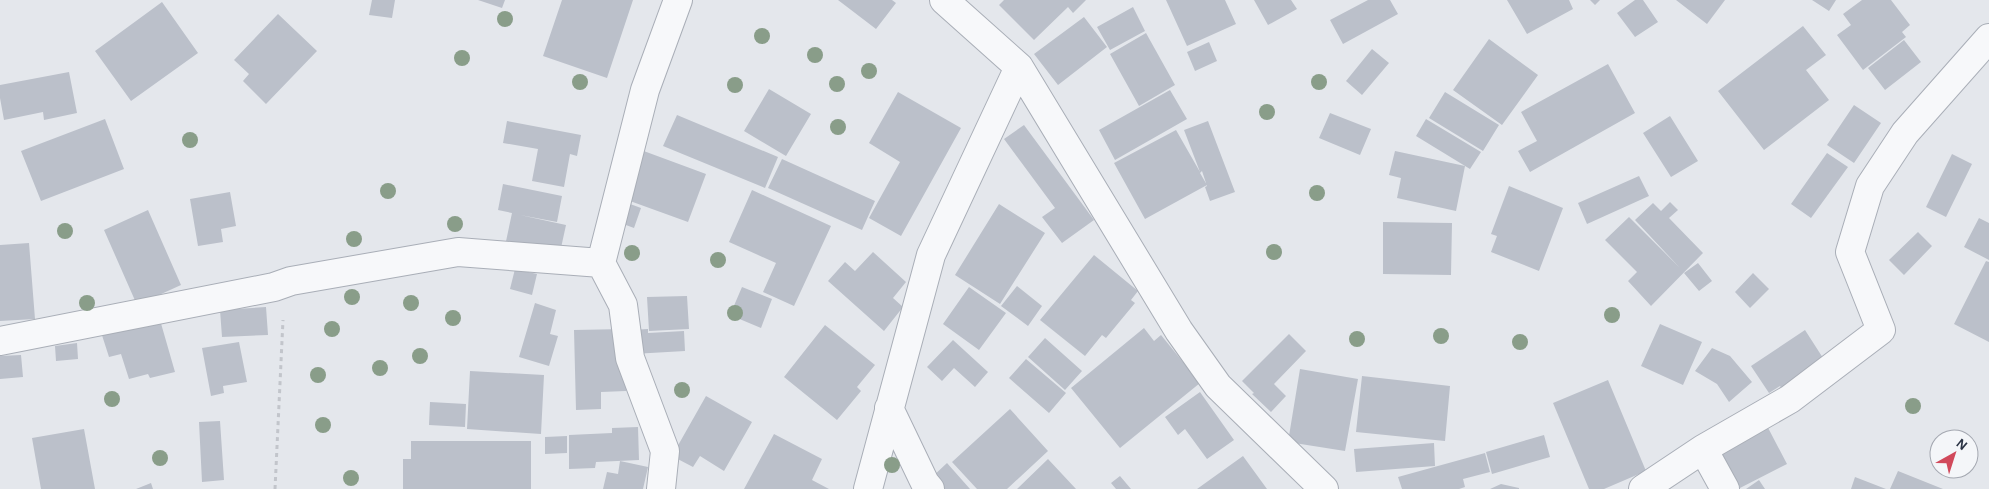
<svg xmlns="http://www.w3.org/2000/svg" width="1989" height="489" viewBox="0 0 1989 489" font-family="'Alegreya Sans',sans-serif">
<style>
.building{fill:#bbc0ca}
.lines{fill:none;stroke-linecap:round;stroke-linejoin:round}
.minor-casing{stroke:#a9aeb7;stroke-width:30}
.path{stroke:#c2c5cb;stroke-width:3;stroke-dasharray:4 4;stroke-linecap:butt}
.minor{stroke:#f7f8fa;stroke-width:28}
.tree{fill:#899d89}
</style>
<rect width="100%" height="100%" fill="#e4e7ec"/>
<path class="building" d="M372,0H395L392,18L369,15Z
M478,0H505L502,8Z
M562,0H633L607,78L543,56Z
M838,0H892L896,3L876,29Z
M1004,0H1086L1073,13L1068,7L1034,40L999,5Z
M1166,0H1225L1236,24L1187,46Z
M1254,0H1291L1297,9L1268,25Z
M1368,0H1390L1398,14L1343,44L1330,20Z
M1507,0H1569L1573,9L1527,34Z
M1590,0H1600L1595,5Z
M1635,0H1643L1658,22L1635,37L1617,13Z
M1676,0H1725L1707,24Z
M1812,0H1836L1829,11Z
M1862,0H1891L1910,25L1902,32L1906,37L1863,70L1837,35L1851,25L1843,14Z
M162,2L198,53L131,101L95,51Z
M1133,7L1145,31L1110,50L1097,27Z
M278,14L317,51L266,104L243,81L249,74L234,60Z
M1084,17L1107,47L1058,85L1034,54Z
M1803,26L1826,55L1806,70L1829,100L1764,150L1718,91Z
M1146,33L1175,85L1139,106L1110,54Z
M1489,39L1538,75L1502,125L1453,90Z
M1904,40L1921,62L1885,90L1868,68Z
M1209,42L1217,61L1195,71L1187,52Z
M1372,49L1389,63L1362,95L1346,81Z
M1608,64L1635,113L1530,172L1518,151L1537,141L1521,112Z
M69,72L77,113L44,120L43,112L4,120L0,98V85Z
M769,89L811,114L786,156L744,131Z
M1170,90L1187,119L1115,160L1099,130Z
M898,92L961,128L901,236L869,218L900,162L869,143Z
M1445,92L1499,125L1483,151L1429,118Z
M1854,105L1881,123L1854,163L1827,145Z
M1330,113L1371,129L1360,155L1319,138Z
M677,115L778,157L765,188L663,146Z
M1670,116L1698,161L1671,177L1643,133Z
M105,119L124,169L41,201L21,151Z
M1426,119L1481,152L1470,169L1416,136Z
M507,121L581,135L577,156L570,154L564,187L532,181L538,149L503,143Z
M1208,121L1235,192L1210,201L1205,187L1207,186L1202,171L1200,173L1207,185L1145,219L1114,163L1176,130L1200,172L1184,130Z
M1024,125L1094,220L1062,243L1042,217L1055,208L1004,139Z
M641,150L706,174L688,222L630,201L636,182L630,179Z
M1395,151L1465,166L1456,211L1397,198L1401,178L1389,175Z
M1827,153L1848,167L1811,218L1791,204Z
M1952,154L1972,164L1946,217L1926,207Z
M782,159L875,201L862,230L768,188Z
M1639,176L1649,196L1587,224L1578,203Z
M503,184L562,196L557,222L520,215L566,225L559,257L505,246L512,213L498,210Z
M1509,186L1563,208L1539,271L1491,252L1497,236L1491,234Z
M752,190L831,226L794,306L763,292L776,263L729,242Z
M230,192L236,226L221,229L223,242L198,246L190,199Z
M622,201L641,208L634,228L615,221Z
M1670,202L1678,210L1669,218L1703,253L1651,306L1628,281L1637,272L1605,240L1629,217L1679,267L1635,220L1653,203L1661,211Z
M999,204L1045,233L1000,304L955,275Z
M148,210L181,285L137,305L104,230Z
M1979,218L1989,223V260L1964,247Z
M1383,222L1452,223L1451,275L1383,274Z
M1918,232L1932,246L1904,275L1889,260Z
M29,243L35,319L0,321V245Z
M873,252L906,282L893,298L903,307L884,331L828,281L845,262L855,271Z
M1094,255L1138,291L1131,300L1135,303L1106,338L1102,335L1085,356L1040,320Z
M1986,261L1989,262V342L1954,324Z
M1698,263L1712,281L1699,291L1684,273Z
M515,269L537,274L532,295L510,289Z
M1753,273L1769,289L1750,308L1735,292Z
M1017,286L1042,306L1028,326L1001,306Z
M742,287L772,299L761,328L730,315Z
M969,287L1006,313L979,350L943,324Z
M687,296L689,329L649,331L647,297Z
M535,303L556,310L550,334L558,336L549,366L519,357Z
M266,307L268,335L222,337L220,310Z
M158,313L175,372L150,378L148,374L129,379L121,354L109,357L100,329Z
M1660,324L1702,342L1683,385L1641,366Z
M825,325L875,365L857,387L861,391L837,420L784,377Z
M1144,328L1154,341L1161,335L1200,383L1120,448L1071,388Z
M625,329L626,391L601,392V409L576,410L574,330Z
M648,329V333L684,331L685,351L633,354L631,330Z
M1805,330L1823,358L1802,372L1807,380L1785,394L1780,386L1769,393L1751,366Z
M1289,334L1306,351L1274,384L1286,396L1271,412L1252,394L1254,393L1242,381Z
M1045,338L1082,371L1065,390L1028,357Z
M953,340L988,372L975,387L954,368L942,381L927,367Z
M239,342L247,382L223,386L224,393L211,396L202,348Z
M77,343L78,359L56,361L55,346Z
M1712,348L1730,356L1752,382L1729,402L1717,384L1695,371Z
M21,355L23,377L0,379V356Z
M1026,359L1066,393L1049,413L1009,378Z
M1300,369L1358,379L1345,451L1288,442Z
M470,371L544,375L541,434L467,429Z
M1362,376L1450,386L1445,441L1356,432Z
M1608,380L1646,471L1604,489H1589L1553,403Z
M1200,392L1234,440L1207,459L1185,429L1178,435L1165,417Z
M706,396L752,422L724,471L700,456L693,467L672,456Z
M430,402L466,404L465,427L429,425Z
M1010,409L1048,451L1007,489H977L952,462Z
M220,421L224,480L202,482L199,422Z
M1765,422L1787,464L1738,489L1715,446Z
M638,427L639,460L596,462L595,468L569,469V435L612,433V428Z
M84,429L95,489H41L32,438Z
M774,434L822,459L812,480L829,489H744Z
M1544,435L1550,457L1492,474L1486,452Z
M567,436V453L545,454V437Z
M411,441H531V489H403V459H411Z
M1434,443L1435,466L1356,472L1354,449Z
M1485,453L1490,472L1463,479L1465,487L1459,489H1402L1398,477Z
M1243,456L1267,489H1197Z
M1048,459L1076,489H1017Z
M620,461L648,467L643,489H603L607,472L618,474Z
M947,463L970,489H941L931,478Z
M1898,471L1943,489H1890Z
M1120,476L1131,489H1116L1111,483Z
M1855,477L1886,489H1851Z
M1759,480L1765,489H1746Z
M151,483L153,489H136Z
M1501,484L1519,488V489H1490Z"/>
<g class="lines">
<defs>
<path id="minor" d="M944,0L1019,67L1179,331L1218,386L1324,489
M0,341L274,287L291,281L458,252L601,263
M889,408L925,483L930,489
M1703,449L1790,399L1881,330L1850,252L1870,186L1905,133L1989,38
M661,489L665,451L630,358L623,305L601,263L645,90L678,0
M868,489L931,255L1019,67
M1643,489L1703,449L1725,489"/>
</defs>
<use href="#minor" class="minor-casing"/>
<path class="path" d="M275,489L283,320"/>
<use href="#minor" class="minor"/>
</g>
<g class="tree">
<circle cx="505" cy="19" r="8"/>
<circle cx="762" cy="36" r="8"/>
<circle cx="815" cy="55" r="8"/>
<circle cx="462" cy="58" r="8"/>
<circle cx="869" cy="71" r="8"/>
<circle cx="580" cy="82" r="8"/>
<circle cx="1319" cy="82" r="8"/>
<circle cx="837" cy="84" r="8"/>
<circle cx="735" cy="85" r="8"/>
<circle cx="1267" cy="112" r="8"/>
<circle cx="838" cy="127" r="8"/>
<circle cx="190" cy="140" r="8"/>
<circle cx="388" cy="191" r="8"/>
<circle cx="1317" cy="193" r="8"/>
<circle cx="455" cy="224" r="8"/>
<circle cx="65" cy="231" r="8"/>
<circle cx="354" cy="239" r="8"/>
<circle cx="1274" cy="252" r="8"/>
<circle cx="632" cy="253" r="8"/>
<circle cx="718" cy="260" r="8"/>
<circle cx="352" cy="297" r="8"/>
<circle cx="87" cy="303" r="8"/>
<circle cx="411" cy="303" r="8"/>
<circle cx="735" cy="313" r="8"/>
<circle cx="1612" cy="315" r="8"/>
<circle cx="453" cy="318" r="8"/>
<circle cx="332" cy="329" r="8"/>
<circle cx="1441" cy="336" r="8"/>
<circle cx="1357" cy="339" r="8"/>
<circle cx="1520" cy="342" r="8"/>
<circle cx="420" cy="356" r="8"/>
<circle cx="380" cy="368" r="8"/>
<circle cx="318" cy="375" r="8"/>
<circle cx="682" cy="390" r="8"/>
<circle cx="112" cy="399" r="8"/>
<circle cx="1913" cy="406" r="8"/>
<circle cx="323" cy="425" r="8"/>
<circle cx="160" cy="458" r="8"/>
<circle cx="892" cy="465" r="8"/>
<circle cx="351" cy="478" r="8"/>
</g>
<g transform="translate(1954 454) rotate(39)"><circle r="24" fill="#f4f6f9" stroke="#a4a8b1"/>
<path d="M0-4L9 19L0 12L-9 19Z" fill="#d1495b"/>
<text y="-8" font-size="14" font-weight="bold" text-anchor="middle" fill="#2b3445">N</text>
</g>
</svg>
